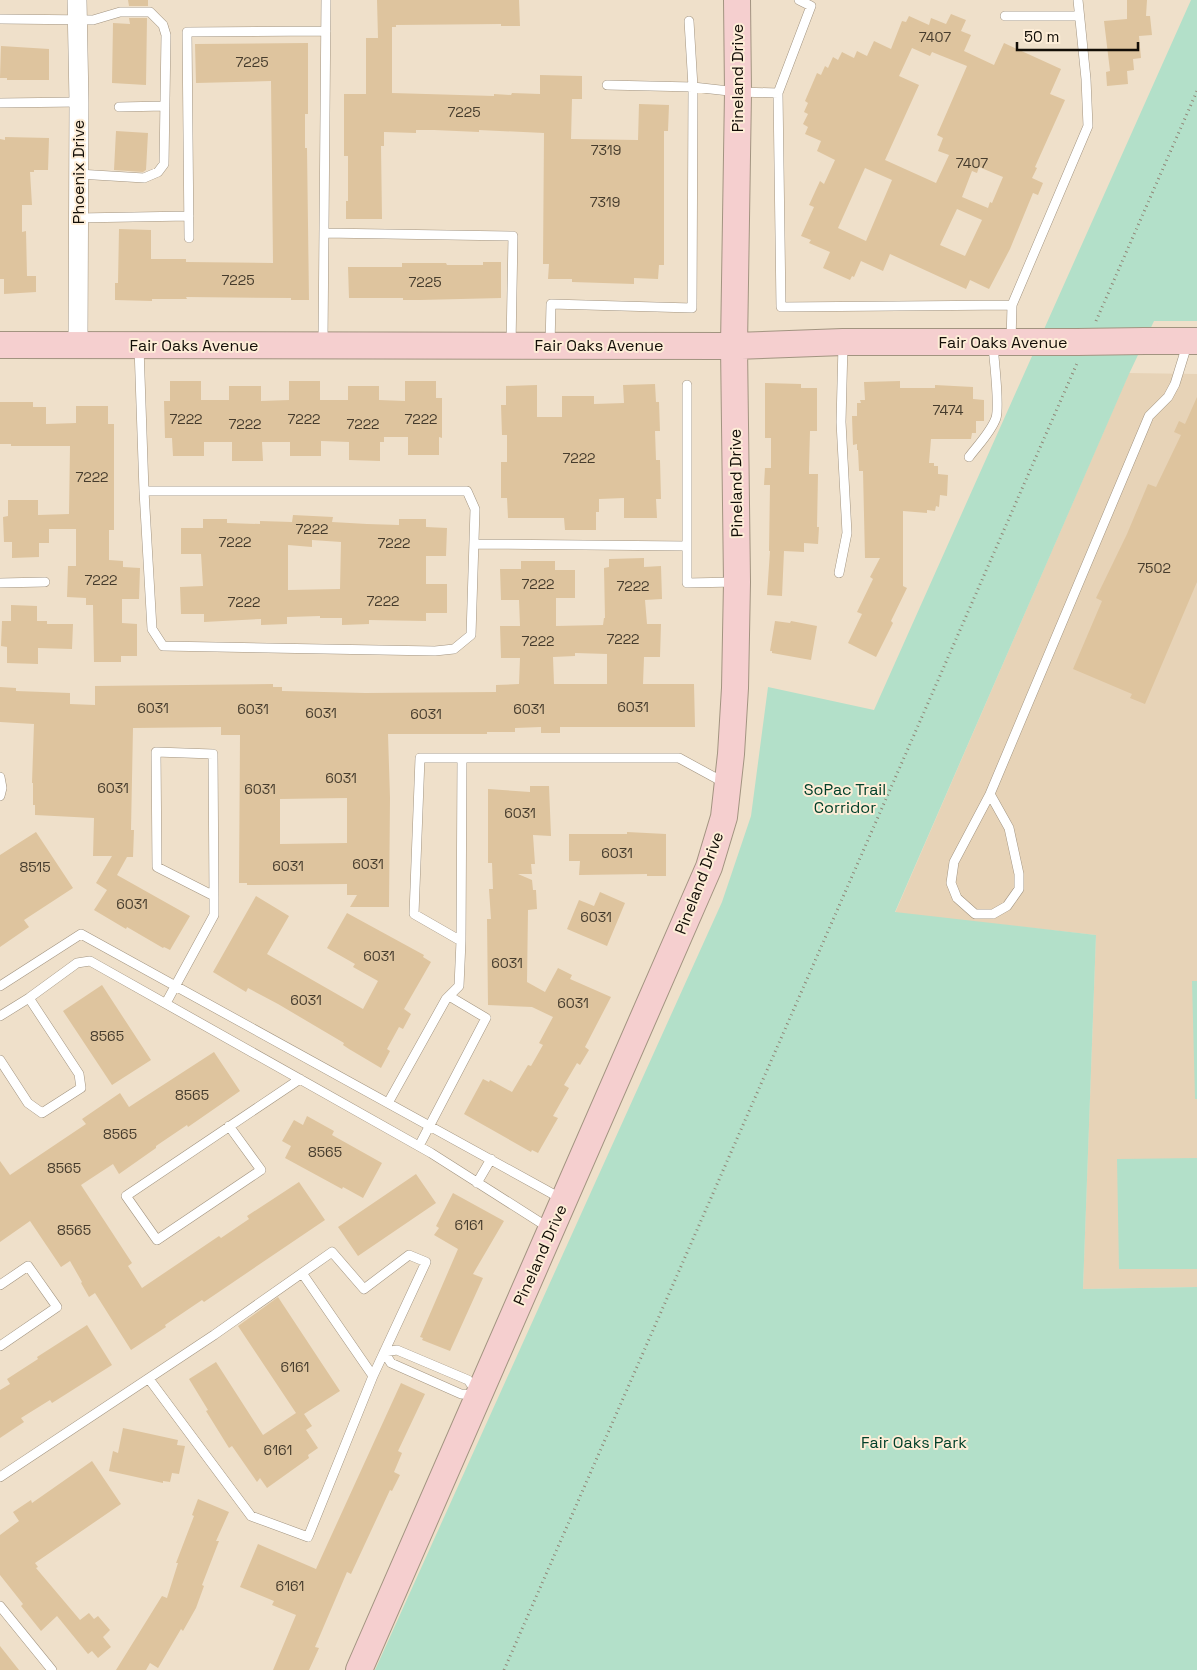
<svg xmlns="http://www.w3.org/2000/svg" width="1197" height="1670" viewBox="0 0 1197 1670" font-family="'Space Grotesk',sans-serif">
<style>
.built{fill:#e7d3b7}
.green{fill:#b3e0c9}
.building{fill:#dec49e;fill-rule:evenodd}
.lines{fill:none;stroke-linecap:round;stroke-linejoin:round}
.lane-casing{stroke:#a29480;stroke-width:10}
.street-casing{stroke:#a29480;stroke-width:20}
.secondary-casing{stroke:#a29480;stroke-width:28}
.path{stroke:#918677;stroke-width:3;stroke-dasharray:1 4;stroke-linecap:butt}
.lane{stroke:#fff;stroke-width:9}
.street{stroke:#fff;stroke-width:19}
.secondary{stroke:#f5cfcf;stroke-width:26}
.secondary-bridge-casing{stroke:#a29480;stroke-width:28;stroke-linecap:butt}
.secondary-bridge{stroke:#f5cfcf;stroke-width:26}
.labels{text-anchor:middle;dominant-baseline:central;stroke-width:4;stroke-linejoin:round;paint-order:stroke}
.number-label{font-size:14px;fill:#463c2d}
.street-label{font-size:16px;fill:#130e07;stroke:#fdedd7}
.park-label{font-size:16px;fill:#01402a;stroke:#fdedd7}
</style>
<rect width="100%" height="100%" fill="#efe0ca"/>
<path class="built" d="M1129,373L1197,374V1287L1083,1289L1096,935L895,913Z"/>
<path class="green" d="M1191,0H1197V321H1154L1129,374L895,912L1096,935L1083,1289L1197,1287V1670H375L722,902L751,816L768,687L874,710Z
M1192,981H1197V1099H1195Z
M1197,1158V1269H1119L1117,1159Z"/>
<path class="building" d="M128,0H148V6H129Z
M377,0H519L520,26H501V24L396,25V27H392V93L494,96V94L511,95L512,93L540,94V75L582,76V99H572L571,139L638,140L639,104L669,105L668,131H664V265H659L658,279L634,278V284L572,282V279H548L549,264H543L544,133L479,130V132L434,130H416V133L384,132V146H381L382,219H346V201H348V156H344V94H366V38H378Z
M1127,0H1147L1146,16H1150L1152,35L1139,36L1141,58L1133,59L1134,70L1127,71L1128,84L1107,86L1106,72L1110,71L1104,21L1127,19Z
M951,14L966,20L961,31L971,35L964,51L994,65L1004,43L1061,69L1050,94L1065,100L1035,167L1037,168L1032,178L1043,183L1038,195L1033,193L1010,249L989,289L970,280L966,289L890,254L883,271L861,261L854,277L852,276L850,280L823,268L830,252L809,243L811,240L801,236L814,207L809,205L820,181L824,184L835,160L817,151L821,141L805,134L808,127L803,124L808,114L804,112L808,103L805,101L817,73L821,75L825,66L828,68L833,57L838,60L842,52L854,58L857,51L867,56L874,41L891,49L902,21L906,22L909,16L929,25L931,18L946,24ZM912,48L930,56L932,52L967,66L937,135L943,138L938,151L949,155L936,183L885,160L919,85L899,76ZM979,167L1003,177L992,203L990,202L988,208L962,197L972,171L977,173ZM865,168L892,180L866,241L838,228ZM957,209L982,220L965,256L940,245Z
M129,18H147L146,85L112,83L113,23L130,24Z
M308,43V114H305V148H307L309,300H291V298L186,297L187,299H152V301L115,300V283H118L119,229L151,230V259H186V262L273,263L271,81L196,83L195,44Z
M1,46L49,49V80H7V78H0Z
M116,131L148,133L146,170L143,172L114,170Z
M5,137L49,138L48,170H34V172H30L32,205H22V232L26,231L27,276H36V292L4,294V279H0V139L5,140Z
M483,262H501V298L420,300H403V298H349L348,267H402V263H446L447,265H483Z
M170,381H201V400H229V386H261V401L289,400V381H320V400H348V386H379V400L405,401V381H436V398H442V438L439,437V455H408V437H384V442H380V461L349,460V442L321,441V456H290V442H262L263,461H232V442H204V456H173L172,438H165L164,401H170Z
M900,381V388H935V385L973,387V399L984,400V421H976V433H972L971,439H931L929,463H934V466H938V474L948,475L947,496L940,495L939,507L936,506L935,511L927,510V513L903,511V586L907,588L891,621L893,623L876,657L848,643L862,614L857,612L873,579L870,577L880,558H865L863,471H859L858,450H857V444L853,445L852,416H857V403H861L860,400H865L864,382Z
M765,383L801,384V388H817V431H810L809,469V474H818L817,527H819L818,544L804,543V552L784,551L782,596L767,595L770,551H769L770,485H764L765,468H771V438H765Z
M655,384L656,402H659L660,431H655L656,460H660L661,499H656L657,518H624V498L599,499V512H596V530H565L564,518H508L507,498H501V462H507V435H502L501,405H506V386L537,385V417H562V396H594V404L624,403L623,385Z
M1197,397V582L1145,704L1130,698L1132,694L1073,669L1102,601L1096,598L1127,534L1148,484L1156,487L1181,435L1174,432L1179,421L1185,424Z
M0,402H33V407H46V424L76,423V406H108V424H114V530H109V560L123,561V567L140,568L139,599H122V623L137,624V656H121V662H94L93,605H86V598L67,597L68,566H76V529H49V543H39V557L12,558V542H4L3,517L8,516V500H38V515L69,514L70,446H11V444H0Z
M293,515L333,517L332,522L367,524L399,525V519H426V527L447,528L446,556H426V584H447V613H426V621L369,620V624L342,625V618H320V616L287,617V624L261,625V619L204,622V614H181L180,587L203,586L201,554H181V528H203V519H227V523L260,524V521L292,522ZM312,540L341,542L340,589L288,590V545L312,547Z
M644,558V567L661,566L662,599L645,600L647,624H661L660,657H644L643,684H694L695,727H560V733H541V727L515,728V732H487V734H388L390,798L389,907H350L357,895H347V884L247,885V883H239L240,735H221V727L133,728L131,830H134L133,857H127L117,875L190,916L170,950L164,947L163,948L127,927L126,929L94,910L107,890L96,883L112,856H93L94,818L35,815V805H33V783H32L34,724L0,722V687L16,688V691L70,693V704L95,705V686L273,684V687H282V691L365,693L496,692V685L519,684L520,658H501L500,626H520L519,600H501L500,569H521V561H555V570H575V598H556V626L603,625L604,618H605L604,568L609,567V559ZM575,653L607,654V684H554L553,657L575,656ZM347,798V843L280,844V799Z
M11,605L37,606V621H47V624H73L72,649L38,648V664L7,663V647L1,646L2,621H11Z
M775,621L790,623L791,621L817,626L811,660L772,653V651H770Z
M530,786H549L551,836L533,835L535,864H531L532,874H518L532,880L533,890H536L537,909L528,910L527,982L545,992L558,968L572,975L570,979L611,997L585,1047L589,1050L580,1065L577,1063L564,1085L569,1088L553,1116L558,1118L538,1153L532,1150L531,1152L464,1114L483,1079L489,1082L490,1080L512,1092L528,1065L531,1066L543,1045L539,1043L553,1017L532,1007L488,1005L487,919H491L489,889H493L492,863H488V789L530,792Z
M36,832L73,888L24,920L29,927L0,947V855Z
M627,832L666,834V876H647V874L579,875L580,861H569V834H627Z
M600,892L625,903L607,946L567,929L579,900L594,906Z
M256,896L289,916L267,954L363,1009L378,981L353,967L355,964L327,948L347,913L424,955L423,957L431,962L404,1009L411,1014L403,1029L399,1027L387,1049L390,1051L381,1068L349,1049L343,1045L344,1043L278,1004L248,988L246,992L213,972Z
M102,985L151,1060L112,1085L63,1011Z
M214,1052L240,1091L188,1127L187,1125L156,1146V1148L119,1174L113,1164L81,1185L132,1263L128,1266L142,1288L219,1236L221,1238L249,1219L247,1216L299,1182L325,1220L204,1302L202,1300L165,1325L166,1327L131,1350L95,1293L89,1297L81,1283L82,1282L70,1261L61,1267L30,1221L0,1242V1161L10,1175L86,1124L82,1119L120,1093L129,1107Z
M307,1116L334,1131L332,1135L382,1163L363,1198L343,1187L342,1189L285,1158L291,1146L282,1141L294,1120L303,1125Z
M416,1174L436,1203L358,1256L338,1227Z
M453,1193L504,1221L473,1274L483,1278L450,1351L422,1340L423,1338L420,1337L458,1249L434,1235L439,1228L436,1226Z
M278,1297L340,1391L304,1414L312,1426L306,1430L318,1448L308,1455L309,1458L267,1488L260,1478L257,1482L232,1446L229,1448L206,1411L208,1410L189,1379L216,1362L263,1435L296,1413L238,1326Z
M87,1325L112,1365L52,1403L50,1400L21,1418L24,1422L0,1438V1390L10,1384L7,1379L38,1359L37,1357Z
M401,1383L425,1394L398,1451L402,1453L394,1472L400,1475L392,1491L390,1490L351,1574L347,1572L315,1647L319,1648L309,1670H273L296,1615L272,1605L274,1601L240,1587L258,1544L316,1569Z
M123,1428L178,1440L177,1445L185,1446L179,1474L172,1473L170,1482L163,1481V1483L109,1471L113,1451L118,1453Z
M92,1461L121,1504L35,1563L38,1567L36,1568L80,1620L89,1613L94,1619L98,1616L110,1630L103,1637L111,1647L98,1658L92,1651L88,1654L57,1616L41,1631L21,1606L23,1604L0,1575V1535L19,1521L13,1512L31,1500L32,1503Z
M198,1499L229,1512L216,1541H219L202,1585L204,1586L196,1608L183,1631L181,1629L158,1668L150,1663L146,1670H116L162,1596L167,1598L178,1563H176L194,1516L192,1515Z
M0,1646L19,1670H0Z"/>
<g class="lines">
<defs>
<path id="lane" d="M799,0L811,6L778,93L781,307L1012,305
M1005,16H1078
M0,19L93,20L120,12H150L163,25L166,35L164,164L158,172L144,178L78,174
M607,85L693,87L689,21
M0,103L79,102
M119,107L165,106
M78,218L189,216
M324,233L513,236L511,345
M189,238L187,32L326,31
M1011,341L1012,305L1088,126L1086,79L1078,0
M323,342L326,0
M550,345L551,304L692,308L693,87L738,92L778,93
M139,347L144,491L152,629L163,646L435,651L454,649L471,635L475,509L467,491H144
M969,457C978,445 991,432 996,418C1000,405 994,361 993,345
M474,544L687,546V385
M687,546V583L736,582
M839,573L847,533L841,422L843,345
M0,583L45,582
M0,777L2,788L0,796
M990,794L1009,828L1019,874V889L1007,906L993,914H975L957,898L951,883L954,862L990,794L1149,416L1168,397L1175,384L1187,345
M461,941L462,758
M0,986L81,934L562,1199
M166,1003L214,915V896L213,754L156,752L157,867L214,896
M0,1016L29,998L77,963L90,961L431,1153L549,1228
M0,1060L28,1103L42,1113L81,1088L79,1074L29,998
M388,1103L446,999L459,986L461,941L414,914L420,758H679L725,783
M229,1126L261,1170L157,1240L126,1196L300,1079
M419,1146L486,1018L449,996
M477,1183L491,1159
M302,1273L373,1376
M0,1285L28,1266L57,1307L0,1346
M397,1350L468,1380L479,1395L461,1394L391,1363L384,1352Z
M0,1477L214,1335L332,1252L364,1289L409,1255L426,1262L373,1376L308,1537L251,1516L149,1379
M0,1606L52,1670"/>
<path id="street" d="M77,0L79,102L78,344"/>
<path id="secondary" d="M1145,341H1197
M0,345L734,346L843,342H1077
M359,1670L709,867L724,817L731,754L735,688L737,582L734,346L738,92L737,0"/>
</defs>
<use href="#lane" class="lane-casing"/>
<use href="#street" class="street-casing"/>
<use href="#secondary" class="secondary-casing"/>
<path class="path" d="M1096,321L1197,91
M504,1670L1078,361"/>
<use href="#lane" class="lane"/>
<use href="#street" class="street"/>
<use href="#secondary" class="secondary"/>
<defs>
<path id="secondary-bridge" d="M1077,342L1145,341"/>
</defs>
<use href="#secondary-bridge" class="secondary-bridge-casing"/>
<use href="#secondary-bridge" class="secondary-bridge"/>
</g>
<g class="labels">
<g class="number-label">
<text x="935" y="37">7407</text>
<text x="252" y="62">7225</text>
<text x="464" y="112">7225</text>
<text x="606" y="150">7319</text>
<text x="972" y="163">7407</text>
<text x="605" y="202">7319</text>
<text x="238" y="280">7225</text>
<text x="425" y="282">7225</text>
<text x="948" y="410">7474</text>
<text x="186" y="419">7222</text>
<text x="304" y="419">7222</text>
<text x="421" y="419">7222</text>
<text x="245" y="424">7222</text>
<text x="363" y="424">7222</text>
<text x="579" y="458">7222</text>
<text x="92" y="477">7222</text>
<text x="312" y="529">7222</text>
<text x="235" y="542">7222</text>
<text x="394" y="543">7222</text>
<text x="1154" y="568">7502</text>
<text x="101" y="580">7222</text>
<text x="538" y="584">7222</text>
<text x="633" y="586">7222</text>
<text x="383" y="601">7222</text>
<text x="244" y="602">7222</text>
<text x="623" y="639">7222</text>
<text x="538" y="641">7222</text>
<text x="633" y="707">6031</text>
<text x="153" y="708">6031</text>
<text x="253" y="709">6031</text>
<text x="529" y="709">6031</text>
<text x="321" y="713">6031</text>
<text x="426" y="714">6031</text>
<text x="341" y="778">6031</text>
<text x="113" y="788">6031</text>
<text x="260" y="789">6031</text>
<text x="520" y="813">6031</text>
<text x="617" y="853">6031</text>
<text x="368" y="864">6031</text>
<text x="288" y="866">6031</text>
<text x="35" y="867">8515</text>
<text x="132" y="904">6031</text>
<text x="596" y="917">6031</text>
<text x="379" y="956">6031</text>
<text x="507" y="963">6031</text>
<text x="306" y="1000">6031</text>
<text x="573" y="1003">6031</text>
<text x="107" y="1036">8565</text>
<text x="192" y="1095">8565</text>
<text x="120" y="1134">8565</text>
<text x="325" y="1152">8565</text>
<text x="64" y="1168">8565</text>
<text x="469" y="1225">6161</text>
<text x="74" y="1230">8565</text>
<text x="295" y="1367">6161</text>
<text x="278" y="1450">6161</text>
<text x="290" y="1586">6161</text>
</g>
<g class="street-label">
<text transform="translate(737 78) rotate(-90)">Pineland Drive</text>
<text transform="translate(78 172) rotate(-90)">Phoenix Drive</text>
<text x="1003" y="342">Fair Oaks Avenue</text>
<text x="194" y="345">Fair Oaks Avenue</text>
<text x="599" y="345">Fair Oaks Avenue</text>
<text transform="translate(736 483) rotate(-91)">Pineland Drive</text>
<text transform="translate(699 883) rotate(-69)">Pineland Drive</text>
<text transform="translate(540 1255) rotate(-66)">Pineland Drive</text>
</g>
<g class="park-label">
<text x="845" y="789">SoPac Trail<tspan x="845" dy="18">Corridor</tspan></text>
<text x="914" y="1442">Fair Oaks Park</text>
</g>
</g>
<path d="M1017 42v8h121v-8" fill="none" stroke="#130e07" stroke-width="2.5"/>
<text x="1024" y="42" font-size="15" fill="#130e07" stroke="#fdedd7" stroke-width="4" paint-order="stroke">50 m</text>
</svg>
